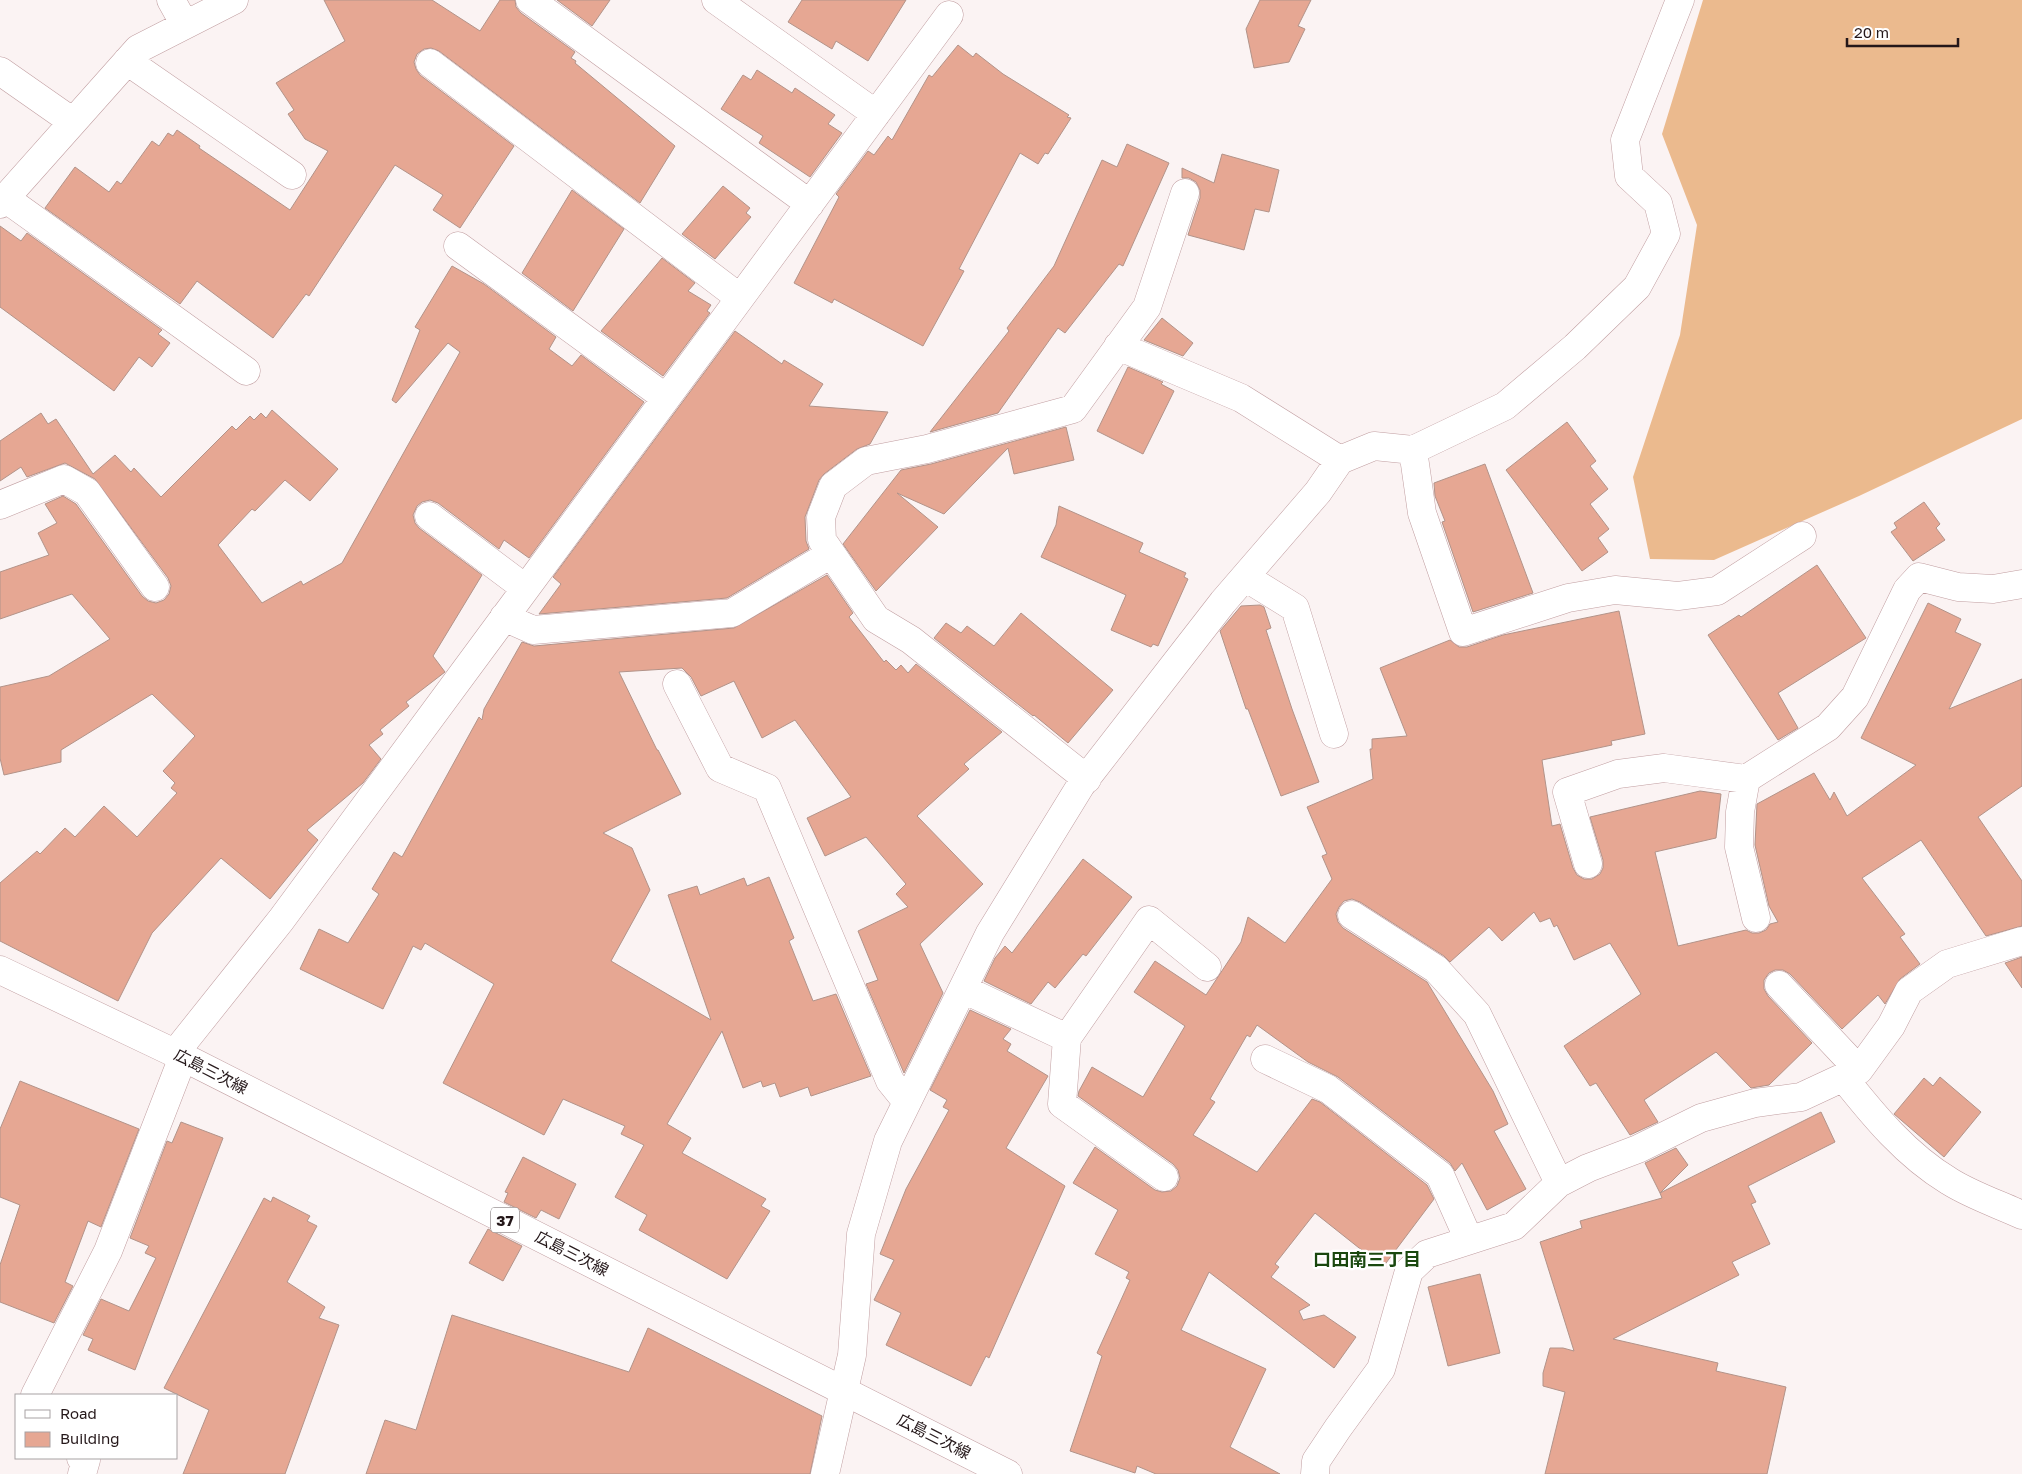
<svg xmlns="http://www.w3.org/2000/svg" width="2022" height="1474" viewBox="0 0 2022 1474" font-family="'Golos Text','Noto Sans JP',sans-serif">
<style>
.forest{fill:#ebba8e}
.building{fill:#e6a793;stroke:#b29389}
.lines{fill:none;stroke-linecap:round;stroke-linejoin:round}
.minor-casing{stroke:#c19ea1;stroke-width:29}
.primary-casing{stroke:#c19ea1;stroke-width:29}
.minor{stroke:#fff;stroke-width:28}
.primary{stroke:#fff;stroke-width:28}
.labels{text-anchor:middle;dominant-baseline:central;stroke-width:4.5;stroke-linejoin:round;paint-order:stroke}
.shield{fill:#fff;stroke:#665d5e;stroke-width:1}
.shield-label{font-size:15px;font-weight:bold;fill:#241719}
.street-label{font-size:16px;fill:#241719;stroke:#fff}
.neighbourhood-label{font-size:18px;font-weight:bold;fill:#1a480f;stroke:#fff}
</style>
<rect width="100%" height="100%" fill="#fbf3f3"/>
<path class="forest" d="M1703,0H2022V419L1859,496L1714,560L1650,559L1633,477L1680,335L1697,225L1662,134Z"/>
<path class="building" d="M324,0H432L480,31L500,0H515L516,7L521,13L575,52L571,58L576,61L575,63L675,146L640,203L439,51L431,48L424,49L417,54L414,62L416,69L420,75L514,146L460,228L433,210L443,195L395,165L309,296L306,294L273,338L197,281L180,304L45,208L75,167L109,192L117,181L121,184L152,141L159,146L168,133L173,136L177,130L200,146L199,148L290,210L328,151L305,139L288,114L294,110L276,83L345,41Z
M557,0H610L592,26Z
M802,0H906L868,61L836,41L832,49L788,22Z
M1260,0H1311L1298,26L1305,29L1289,62L1254,68L1246,29Z
M958,45L973,57L976,53L1003,74L1069,115L1067,117L1071,118L1048,154L1045,153L1038,164L1020,153L959,269L964,271L923,346L834,299L832,303L794,283L839,197L836,194L868,151L874,155L888,136L892,140L929,75L932,77Z
M757,70L792,93L795,88L835,115L828,124L842,133L810,177L759,143L763,136L721,109L743,75L751,80Z
M1127,144L1169,163L1123,266L1119,264L1065,333L1058,328L998,413L930,432L1009,331L1007,328L1054,266L1102,160L1117,167Z
M1222,154L1279,170L1269,212L1255,209L1244,250L1188,235L1200,198V190L1196,182L1189,178H1182V168L1214,183Z
M723,186L750,208L746,213L751,217L715,259L682,234Z
M572,190L624,229L573,311L522,273Z
M0,226L21,241L27,233L162,330L158,334L170,343L152,367L139,357L114,391L0,307Z
M662,258L695,283L688,291L711,305L707,311L710,313L663,376L601,331Z
M452,266L484,284L556,337L549,349L572,366L581,355L644,402L529,558L504,540L499,549L438,503L430,500L422,502L417,506L413,515L415,523L419,528L482,575L433,656L445,672L406,702L409,706L380,730L383,734L369,745L381,759L363,783L307,830L318,840L270,899L221,858L152,933L118,1001L0,941V883L37,851L40,854L65,828L75,837L104,806L137,837L177,793L171,788L175,783L163,771L195,736L152,694L61,750V762L4,775L0,758V687L49,676L110,639L72,594L0,619V572L49,555L38,533L57,523L45,504L63,496L76,504L142,596L148,601L156,603L164,600L169,594L171,586L168,578L95,479L65,463L27,477L21,467L0,481V441L41,413L48,424L56,419L93,474L115,455L131,472L134,468L161,497L232,426L236,430L250,416L254,420L261,413L266,418L272,410L338,469L310,501L285,480L255,511L252,509L218,545L262,603L301,581L303,585L342,563L460,352L448,343L396,403L392,400L420,330L415,327Z
M1162,318L1193,343L1183,356L1144,340Z
M735,331L782,364L784,360L823,384L809,406L888,412L870,444L857,449L824,474L819,480L805,517L806,541L809,549L727,598L539,614L561,584L553,577Z
M1128,367L1163,382L1161,384L1174,391L1143,454L1097,431Z
M1567,422L1596,461L1590,466L1608,489L1590,504L1609,529L1598,538L1608,552L1582,571L1506,470Z
M1066,427L1074,460L1014,474L1008,448L944,514L897,493L938,527L876,591L843,544L901,470L931,464Z
M1485,464L1533,593L1473,612L1442,522L1445,521L1435,496L1434,483Z
M1924,502L1940,524L1936,528L1945,540L1913,561L1891,532L1897,528L1894,523Z
M1059,506L1143,543L1139,552L1186,573L1184,577L1188,579L1158,646L1153,644L1151,647L1111,630L1126,595L1041,557L1056,525Z
M1817,565L1866,638L1778,693L1798,728L1778,740L1708,635L1739,615L1741,617Z
M827,575L853,613L849,617L884,662L886,660L896,670L901,665L908,673L916,664L1002,732L964,764L969,769L917,816L983,884L920,944L943,993L904,1073L866,984L878,980L858,931L908,907L896,894L906,884L866,837L825,856L807,818L851,797L795,720L762,738L734,681L701,696L691,677L682,668L619,672L657,750H658L681,794L603,833L632,848L650,890L611,961L711,1020L668,895L697,886L700,895L744,878L747,886L769,877L794,938L789,941L813,1001L836,994L871,1076L811,1096L808,1087L780,1097L775,1083L763,1087L761,1081L743,1088L722,1031L667,1124L691,1138L682,1153L766,1199L761,1206L770,1211L727,1279L639,1230L647,1215L615,1197L644,1145L621,1134L625,1126L563,1099L544,1135L443,1083L494,984L425,943L421,950L413,946L383,1009L300,969L319,929L348,943L379,894L372,889L394,852L402,857L479,717L482,720L484,709L522,642L534,646L734,628Z
M1928,603L1961,619L1955,632L1981,644L1949,709L2022,679V786L1978,817L2022,881V926L1986,936L1921,840L1862,878L1905,934L1900,937L1920,964L1900,979L1885,1004L1878,995L1842,1029L1790,974L1783,970H1775L1769,973L1764,980V989L1768,996L1812,1043L1769,1085L1751,1088L1716,1052L1644,1100L1658,1122L1630,1135L1596,1083L1590,1086L1564,1046L1641,994L1610,943L1574,960L1557,925L1554,927L1550,918L1540,922L1534,912L1502,941L1489,927L1450,962L1444,956L1360,902L1352,899L1344,901L1339,907L1336,914L1338,922L1343,928L1427,982L1493,1091L1508,1124L1494,1131L1526,1189L1487,1210L1462,1163L1455,1171L1450,1163L1338,1077L1308,1062L1257,1025L1250,1037L1247,1035L1210,1099L1215,1102L1193,1135L1257,1172L1312,1099L1320,1102L1427,1185L1434,1199L1383,1267L1315,1213L1275,1264L1279,1267L1271,1277L1310,1305L1299,1311L1303,1320L1324,1315L1356,1337L1334,1368L1209,1272L1181,1330L1266,1369L1230,1447L1280,1474H1156L1137,1466L1135,1473L1070,1451L1102,1356L1097,1353L1130,1280L1126,1278L1129,1272L1095,1254L1118,1210L1073,1183L1095,1147L1155,1190L1162,1192L1171,1191L1177,1186L1180,1178L1178,1170L1173,1164L1078,1096L1079,1091L1092,1067L1143,1097L1185,1026L1134,992L1155,961L1206,995L1241,942L1248,917L1285,943L1332,879L1322,856L1327,854L1307,807L1373,779L1370,749H1372V739L1407,736L1380,668L1450,640L1459,647H1467L1503,635L1619,611L1645,734L1611,741L1612,745L1542,760L1552,826L1560,824L1573,868L1577,875L1584,879H1592L1600,874L1603,868V860L1590,817L1700,791L1721,794L1716,838L1655,852L1678,946L1746,930L1752,933H1759L1766,930L1770,924L1778,922L1769,906L1755,845L1757,804L1814,773L1830,800L1834,792L1847,816L1916,765L1861,738Z
M1260,605L1264,607L1271,628L1266,630L1292,709L1319,782L1281,796L1248,709H1246L1220,631L1241,606Z
M1021,613L1113,690L1068,743L1034,715L1033,716L934,638L946,623L961,633L967,626L994,646Z
M1083,859L1132,897L1086,956L1083,954L1055,988L1048,982L1031,1004L984,981L995,958L1005,946L1012,953Z
M2022,957V988L2005,963Z
M970,1010L1011,1029L1003,1039L1011,1044L1007,1051L1048,1076L1006,1148L1065,1186L989,1358L986,1356L971,1386L886,1345L901,1313L874,1300L894,1260L880,1254L906,1189L949,1110L943,1107L947,1100L930,1090Z
M1940,1077L1981,1112L1944,1157L1894,1114L1924,1078L1933,1086Z
M20,1081L139,1129L101,1227L88,1221L65,1282L73,1286L54,1323L0,1302V1265L20,1205L0,1197V1129Z
M1821,1112L1835,1142L1748,1186L1756,1202L1751,1204L1770,1244L1732,1262L1739,1275L1613,1339L1718,1363L1716,1371L1786,1387L1767,1474H1545L1565,1392L1543,1386V1373L1550,1348H1563L1574,1351L1540,1242L1582,1228L1580,1221L1662,1198L1660,1193Z
M181,1122L223,1138L135,1370L88,1350L93,1339L83,1335L101,1299L129,1311L156,1258L145,1253L149,1246L130,1238L167,1141L172,1143Z
M1676,1148L1688,1165L1660,1193L1645,1163Z
M523,1157L576,1184L559,1219L541,1210L536,1218L504,1202L508,1193L505,1192Z
M273,1197L310,1216L307,1221L317,1226L287,1282L325,1307L319,1318L339,1325L285,1474H183L209,1410L164,1388L264,1198L271,1202Z
M488,1229L522,1246L503,1281L469,1263Z
M1480,1274L1500,1353L1448,1366L1428,1287Z
M452,1315L629,1372L648,1328L822,1416L810,1474H366L385,1420L416,1430Z"/>
<g class="lines">
<defs>
<path id="minor" d="M171,0L185,25
M530,0L810,204
M716,0L876,114
M127,61L292,175
M430,63L740,298
M0,71L73,122
M5,198L246,371
M0,204L138,49L234,0
M458,246L666,398
M1118,346L1241,398L1340,460
M1413,450L1422,513L1463,632L1568,598L1615,590L1678,596L1717,591L1802,536
M0,505L64,479L87,492L155,587
M429,516L525,588
M1245,577L1295,608L1334,734
M504,617L533,630L732,613L831,554
M677,684L720,768L767,788L890,1081L907,1102
M1087,779L911,640L876,619L822,540L821,517L833,486L866,461L927,449L1073,409L1147,307L1185,193
M1746,779L1740,812L1739,847L1756,918
M1588,864L1567,792L1618,774L1664,768L1746,779L1828,727L1855,697L1907,590L1919,577L1958,587L1993,589L2022,584
M1352,915L1436,969L1477,1014L1559,1183
M1779,985L1859,1070
M963,989L1067,1038
M175,1053L281,920L949,15
M1265,1059L1328,1089L1440,1175L1469,1240
M1843,1077C1874,1116 1906,1155 1949,1181C1971,1195 1998,1204 2022,1215
M1164,1177L1062,1104L1067,1038L1149,920L1207,967
M35,1395L108,1251L183,1057
M81,1458L86,1460L82,1474
M825,1474L852,1355L861,1234L888,1141L990,933L1081,785L1223,602L1318,492L1340,460L1374,446L1413,450L1505,406L1575,347L1637,287L1666,234L1658,203L1629,176L1625,140L1680,0
M1315,1474L1316,1461L1338,1428L1381,1369L1409,1271L1427,1254L1514,1226L1559,1183L1588,1168L1638,1149L1701,1118L1755,1103L1801,1097L1859,1070L1891,1026L1909,991L1947,964L2022,941"/>
<path id="primary" d="M0,970L183,1057L1008,1474"/>
</defs>
<use href="#minor" class="minor-casing"/>
<use href="#primary" class="primary-casing"/>
<use href="#minor" class="minor"/>
<use href="#primary" class="primary"/>
</g>
<g class="labels">
<rect class="shield" x="491" y="1207.5" width="28" height="25" rx="4"/>
<g class="shield-label">
<text x="505" y="1220">37</text>
</g>
<g class="street-label">
<text transform="translate(211 1071) rotate(27)">広島三次線</text>
<text transform="translate(572 1253) rotate(27)">広島三次線</text>
<text transform="translate(934 1436) rotate(27)">広島三次線</text>
</g>
<g class="neighbourhood-label">
<text x="1367" y="1259">口田南三丁目</text>
</g>
</g>
<rect x="15" y="1394" width="162" height="65" fill="#ffffff" stroke="#a7a2a3"/>
<rect x="25" y="1410" width="25" height="8" fill="#ffffff" stroke="#a7a2a3"/>
<text x="60" y="1419" font-size="15" fill="#241719">Road</text>
<rect x="25" y="1432" width="25" height="15" fill="#e6a793" stroke="#a7a2a3"/>
<text x="60" y="1444" font-size="15" fill="#241719">Building</text>
<path d="M1847 38v8h111v-8" fill="none" stroke="#241719" stroke-width="2.5"/>
<text x="1854" y="38" font-size="15" fill="#241719" stroke="#ffffff" stroke-width="4" paint-order="stroke">20 m</text>
</svg>
